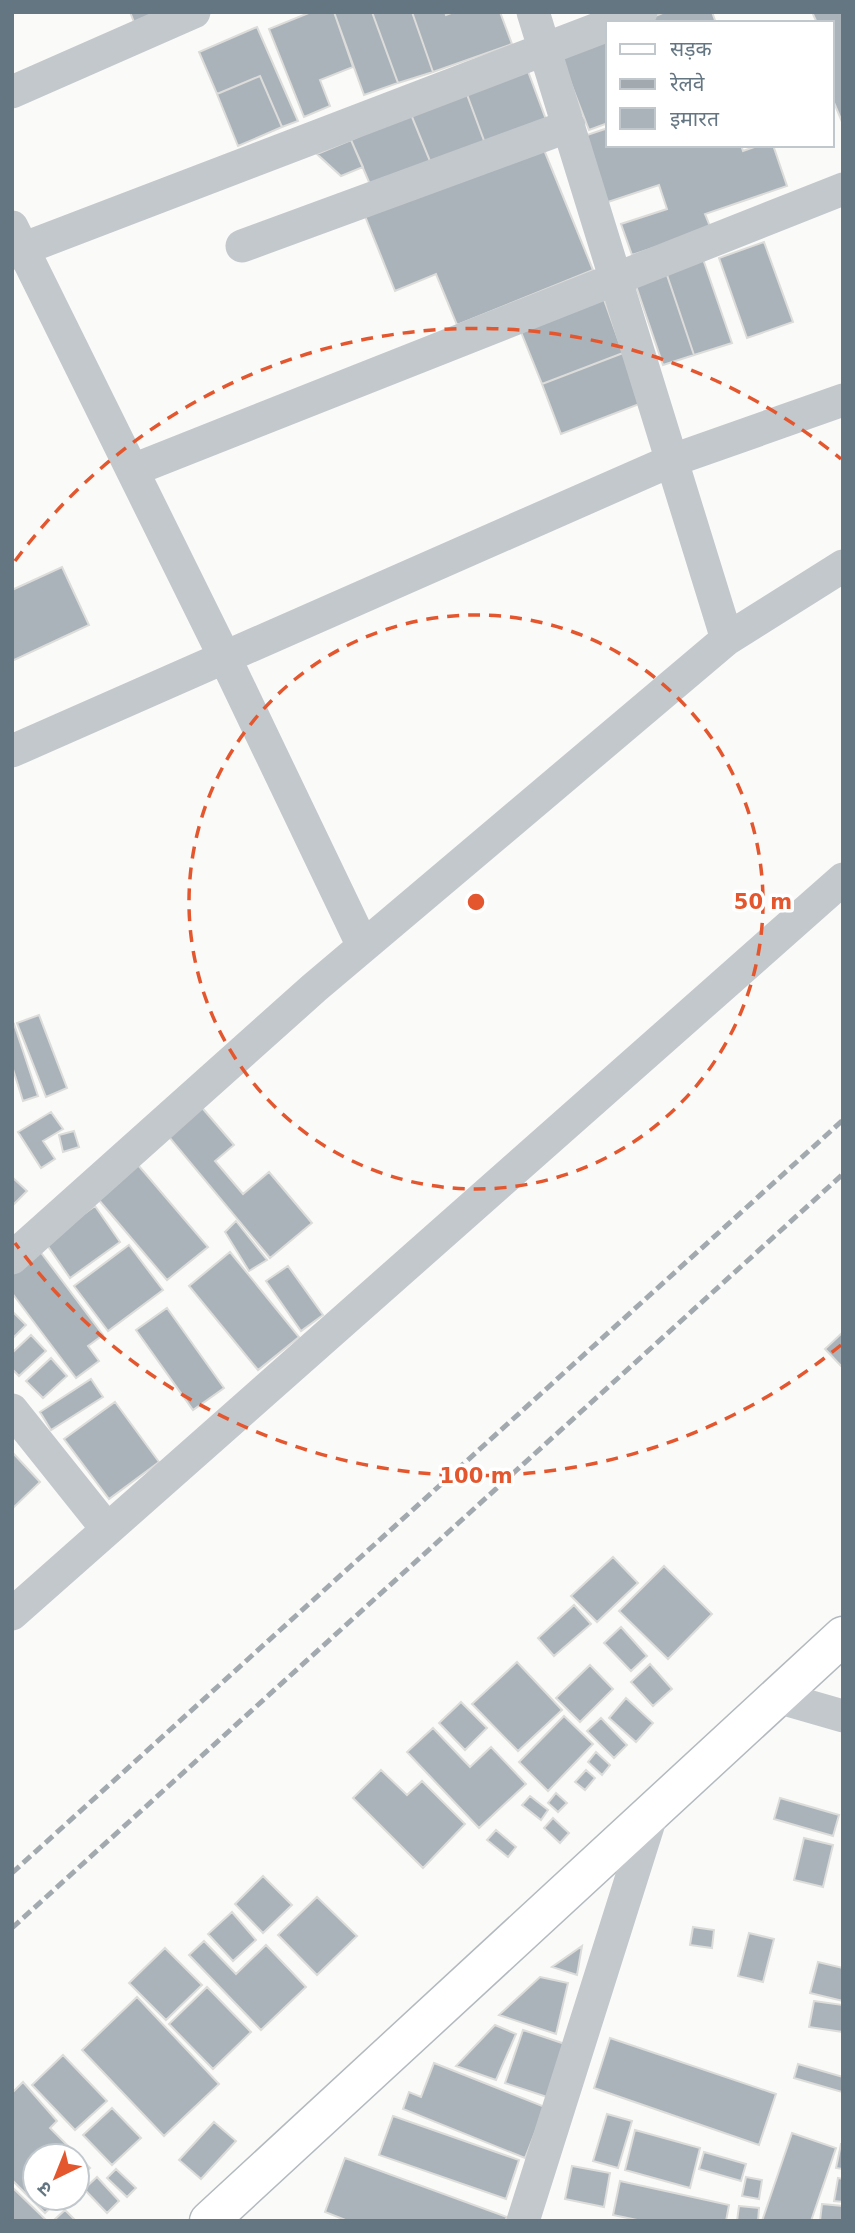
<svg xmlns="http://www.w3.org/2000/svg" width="855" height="2233" font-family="'DejaVu Sans','Noto Sans Devanagari',sans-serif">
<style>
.building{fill:#aab3b9;stroke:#dcdcda;stroke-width:2}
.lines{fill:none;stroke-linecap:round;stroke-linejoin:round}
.secondary-casing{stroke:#b3babf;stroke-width:41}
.street{stroke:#c3c8cc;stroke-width:33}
.secondary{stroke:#fff;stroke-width:38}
.rail{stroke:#a2aab0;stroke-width:5;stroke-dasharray:10 5;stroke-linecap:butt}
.ring{fill:none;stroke:#e4572e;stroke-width:3.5;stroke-dasharray:12 9}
.centre{fill:#e4572e;stroke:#fff;stroke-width:3.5}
.ring-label{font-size:21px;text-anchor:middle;font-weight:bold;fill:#e4572e;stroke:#fff;stroke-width:7;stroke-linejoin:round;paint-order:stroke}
</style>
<rect width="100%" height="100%" fill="#fafaf8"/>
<!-- building -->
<path class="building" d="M130 12H172L136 27Z
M311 12H334L353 67 320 80 330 106 304 117 269 29Z
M334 12H372L398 83 364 95Z
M372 12H412L433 72 398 83Z
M412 12H445L446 15 454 12H500L512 44 433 72Z
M665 12H712L716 23H638Z
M812 12H843V124L832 98V23H817Z
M257 27 298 121 282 127 260 76 217 94 199 52Z
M608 34V123L589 130 560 55Z
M526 66 548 125 486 146 465 89Z
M260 76 282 127 238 146 217 94Z
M465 89 486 146 432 166 410 112Z
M410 112 432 166 372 189 351 140Z
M608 128V145H741L743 151 760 145H773L787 186 705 214 711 229 632 255 621 224 667 209 659 185 605 203 581 137Z
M351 140 363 167 341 176 317 154Z
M540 140 593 270 457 325 436 274 395 291 363 211Z
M764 242 793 322 747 338 719 258Z
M703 259 732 343 694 355 666 272Z
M666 272 694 355 663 365 635 283Z
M602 294 623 353 542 384 519 327Z
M623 353 642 403 561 434 542 384Z
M62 567 89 625 12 661V590Z
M39 1015 67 1088 46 1097 17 1023Z
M14 1024 38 1096 23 1101 12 1066V1025Z
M198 1103 234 1145 215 1161 243 1194 269 1172 312 1223 270 1258 164 1131Z
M51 1112 63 1129 43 1141 55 1159 41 1168 18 1132Z
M74 1131 79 1147 63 1152 59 1135Z
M138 1165 208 1247 167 1280 98 1199Z
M12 1177 27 1191 12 1206Z
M95 1206 120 1242 70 1278 45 1242Z
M236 1221 267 1260 249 1271 225 1232Z
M129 1245 163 1290 108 1331 74 1286Z
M39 1250 103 1335 88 1346 99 1361 76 1378 12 1293V1269Z
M230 1252 299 1337 258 1370 189 1286Z
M288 1266 323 1315 301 1331 266 1281Z
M167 1308 224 1388 193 1410 136 1330Z
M12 1311 26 1325 12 1339Z
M843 1332V1368L825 1349Z
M31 1335 46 1351 19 1376 12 1369V1353Z
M51 1358 67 1376 43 1398 26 1381Z
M91 1379 103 1397 51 1430 40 1412Z
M115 1402 159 1462 109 1499 64 1439Z
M12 1452 40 1482 12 1509Z
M613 1557 638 1583 597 1622 571 1596Z
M664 1566 712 1614 668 1659 619 1611Z
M574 1605 591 1624 554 1656 538 1638Z
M621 1627 647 1656 631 1671 604 1643Z
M517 1662 562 1710 518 1751 472 1704Z
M650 1664 672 1689 653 1706 631 1682Z
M590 1665 613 1689 580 1722 556 1698Z
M626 1698 653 1723 636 1742 609 1718Z
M461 1702 487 1728 465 1750 439 1723Z
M564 1716 593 1744 548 1791 519 1762Z
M601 1718 627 1745 614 1758 587 1731Z
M433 1728 470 1767 491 1747 526 1784 479 1828 407 1752Z
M596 1752 610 1765 602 1775 588 1762Z
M381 1770 407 1795 422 1781 465 1824 423 1868 353 1798Z
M586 1770 595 1778 585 1790 575 1782Z
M556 1793 567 1803 558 1812 548 1803Z
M530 1796 548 1810 541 1820 522 1805Z
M780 1798 839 1815 833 1836 774 1819Z
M553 1818 569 1833 560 1843 544 1828Z
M496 1830 516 1847 508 1857 487 1840Z
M804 1838 833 1845 823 1887 794 1880Z
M263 1876 292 1905 263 1933 235 1904Z
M317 1897 357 1936 317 1975 278 1935Z
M232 1912 256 1940 233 1961 208 1934Z
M693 1927 714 1930 712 1948 690 1945Z
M749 1933 774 1939 763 1982 738 1976Z
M204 1941 236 1974 266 1945 306 1987 261 2030 189 1955Z
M582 1946 577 1975 552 1967Z
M165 1948 202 1985 166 2020 129 1983Z
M818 1962 843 1968V2001L810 1993Z
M540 1977 568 1983 556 2034 499 2015Z
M207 1987 251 2032 213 2069 169 2024Z
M137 1997 219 2084 164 2136 82 2050Z
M814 2001 843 2005V2032L809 2027Z
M495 2025 516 2034 496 2080 456 2066Z
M523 2030 565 2044 547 2097 505 2083Z
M610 2038 776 2094 759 2145 594 2088Z
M63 2055 107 2101 75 2130 32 2085Z
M434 2063 545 2107 525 2158 403 2109 409 2092 421 2097Z
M798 2064 843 2077 842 2092 794 2078Z
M23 2082 57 2121 50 2128 90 2168 77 2181V2156H35V2198H60L45 2213 12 2180V2093Z
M112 2108 141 2138 112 2165 83 2135Z
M607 2114 632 2121 618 2168 593 2161Z
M393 2116 519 2160 506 2199 379 2155Z
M214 2122 236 2141 201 2179 179 2160Z
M635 2130 700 2148 690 2188 625 2170Z
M792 2133 836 2148 811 2221H762Z
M841 2144H843V2169L836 2168Z
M704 2152 746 2164 741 2181 699 2169Z
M345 2158 507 2217 505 2221H348L325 2212Z
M572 2166 610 2173 604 2207 565 2199Z
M116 2169 136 2188 127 2197 107 2178Z
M97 2177 119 2201 107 2213 84 2189Z
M746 2177 762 2180 759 2199 742 2196Z
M838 2178 843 2179V2202L834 2201Z
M620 2181 729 2205 726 2221H642L613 2215Z
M12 2187 46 2220 12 2221Z
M822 2204 843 2206V2221H820Z
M739 2206 759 2208 758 2221H737Z
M65 2210 76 2221H53Z"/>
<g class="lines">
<defs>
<path id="secondary" d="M209 2221 843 1636"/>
</defs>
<!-- secondary casing -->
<use href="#secondary" class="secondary-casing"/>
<!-- street -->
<path class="street" d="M533 12 727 639
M614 23 641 12
M12 92 194 12
M12 227 225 658 363 946
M242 246 569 126
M12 253 608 25
M133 470 843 189
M12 751 673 460 843 400
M12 1258 314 988 727 639 843 566
M12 1410 107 1529
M12 1614 843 879
M777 1697 843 1716
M523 2221 653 1810"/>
<!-- secondary -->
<use href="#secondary" class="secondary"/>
<!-- rail -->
<path class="rail" d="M12 1873 843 1120
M12 1928 843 1174"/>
</g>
<!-- distance rings -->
<g class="ring">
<circle cx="476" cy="902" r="287"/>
<path d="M841 1345A574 574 0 0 1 15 1243M15 561A574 574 0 0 1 841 459"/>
</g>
<circle cx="476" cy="902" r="10" class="centre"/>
<g class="ring-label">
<text x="763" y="909">50 m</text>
<text x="476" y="1483">100 m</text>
</g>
<!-- border -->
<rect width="855" height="2233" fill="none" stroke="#657683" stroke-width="28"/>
<!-- legend -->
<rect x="606" y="21" width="228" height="126" fill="#ffffff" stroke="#c1c8cd" stroke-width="2"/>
<rect x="620" y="44" width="35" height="10" fill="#ffffff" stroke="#c1c8cd" stroke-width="2"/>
<text x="670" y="56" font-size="21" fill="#657683">सड़क</text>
<rect x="620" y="79" width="35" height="10" fill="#a2aab0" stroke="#c1c8cd" stroke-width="2"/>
<text x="670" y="91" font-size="21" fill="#657683">रेलवे</text>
<rect x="620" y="108" width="35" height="21" fill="#aab3b9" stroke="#c1c8cd" stroke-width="2"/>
<text x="670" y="126" font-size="21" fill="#657683">इमारत</text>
<!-- north arrow -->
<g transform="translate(56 2177) rotate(223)"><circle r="33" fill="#ffffff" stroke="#c1c8cd" stroke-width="2"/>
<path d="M0-5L12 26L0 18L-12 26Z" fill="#e4572e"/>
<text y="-10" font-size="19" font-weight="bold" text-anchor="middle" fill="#657683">उ</text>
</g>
</svg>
